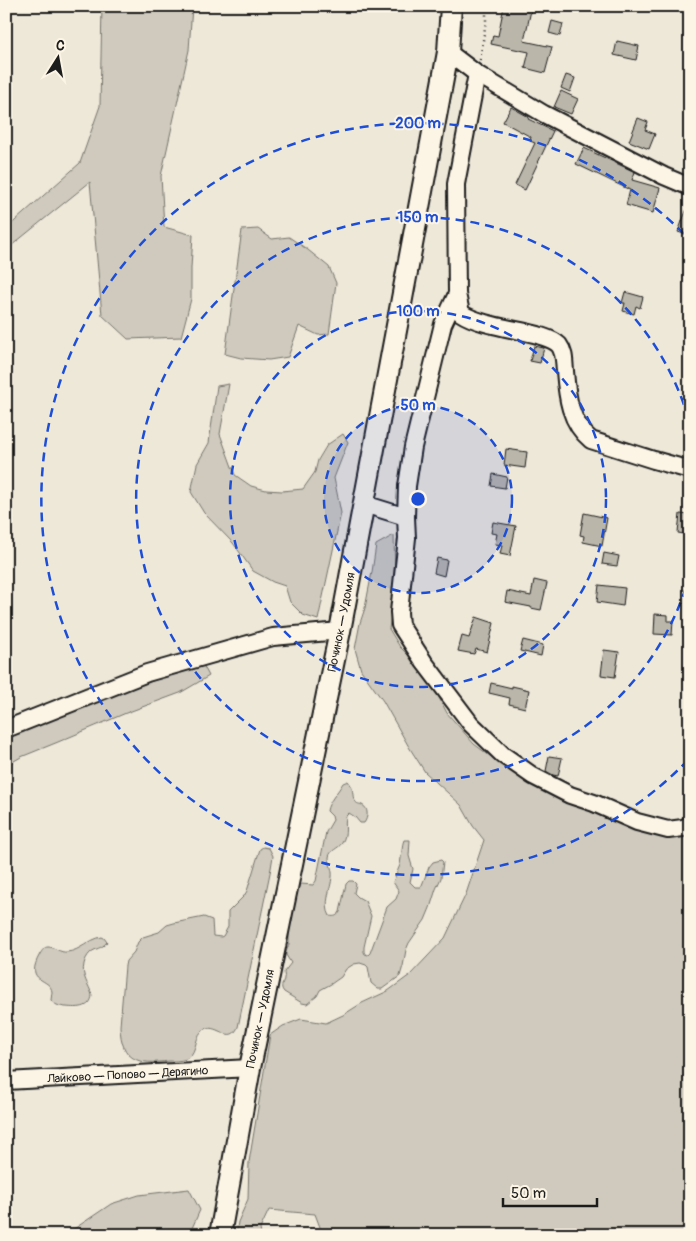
<svg xmlns="http://www.w3.org/2000/svg" width="696" height="1241" font-family="Pangolin,sans-serif">
<style>
.green{fill:#cfcabd;stroke:#76736c}
.building{fill:#bab6aa;stroke:#1c1c1c}
.lines{fill:none;stroke-linecap:round;stroke-linejoin:round}
.minor-casing{stroke:#1c1c1c;stroke-width:20}
.major-casing{stroke:#1c1c1c;stroke-width:24}
.path{stroke:#1c1c1c;stroke-width:2.5;stroke-dasharray:1 4;stroke-linecap:butt}
.minor{stroke:#fcf5e5;stroke-width:16}
.major{stroke:#fcf5e5;stroke-width:20}
.ring{fill:none;stroke:#1d4ed8;stroke-width:2.5;stroke-dasharray:9 6}
.labels{text-anchor:middle;stroke-width:4;stroke-linejoin:round;paint-order:stroke}
.street-label{font-size:12px;fill:#1c1c1c;stroke:#fcf5e5}
.centre{fill:#1d4ed8;stroke:#fcf5e5;stroke-width:2.5}
.ring-label{font-size:15px;text-anchor:middle;font-weight:bold;fill:#1d4ed8;stroke:#fcf5e5;stroke-width:4;stroke-linejoin:round;paint-order:stroke}
</style>
<rect width="100%" height="100%" fill="#eee8d9"/>
<filter id="ink" filterUnits="userSpaceOnUse"><feTurbulence type="fractalNoise" baseFrequency=".02" numOctaves="2"/><feDisplacementMap in="SourceGraphic" scale="10" xChannelSelector="R" yChannelSelector="G"/><feConvolveMatrix kernelMatrix="1 2 1 2 8 2 1 2 1" color-interpolation-filters="sRGB"/></filter>
<g filter="url(#ink)">
<!-- green -->
<path class="green" d="M102 6H192L189 50 161 176 164 227 193 235 191 268V299L181 337 128 339 102 315 90 182 6 250V229L80 163 100 106Z
M258 229 272 239 289 237 308 250 329 267 336 283 329 334 318 335 299 326 288 357 269 360 241 358 225 354 242 230Z
M229 384 220 434 235 475 251 486 266 490 282 491 303 489 315 472 318 460 327 445 343 434 348 442 334 478 341 513 318 620 303 615 290 602 285 586 273 582 253 571 233 543 204 513 191 492 197 464 209 443 217 386Z
M394 535 395 584 389 629 400 647 426 673 447 713 474 744 510 771 552 796 601 811 632 829 671 837 690 830V1235H323L315 1214 269 1210 260 1229 261 1235H236L238 1222 248 1199 249 1162 270 1035 283 1026 301 1019 326 1023 343 1015 362 1003 388 991 410 975 445 938 466 894 484 840 473 826 461 805 425 772 409 747 383 701 361 670 355 649 360 623 365 608 372 572 376 545Z
M202 663 209 676 180 693 126 713 58 742 21 757 7 765 6 767V734Z
M348 781C355 789 351 795 355 801 358 805 358 803 362 805 369 808 368 818 364 823H360L355 817 349 813 346 816C344 826 348 832 342 843 338 849 330 850 329 857 329 864 333 870 332 877 331 889 323 904 330 916 335 917 337 916 340 912L346 884 349 881H353L356 884 354 893 358 897 365 901 371 916 364 947V952L365 954 368 955 370 953 387 907 396 899 399 891 393 882 400 865 403 843 404 840H410L409 856 413 869 410 882 415 887H421L422 885 429 867 433 862 441 860 443 862 441 878 436 889 430 908 425 920 409 943 406 950 403 966 400 976 382 989H378L371 983 368 967 366 965 360 963 354 964 346 969 341 977 331 984 320 990 317 996 307 1004 302 1003 284 992C279 986 284 984 284 978 285 976 284 974 284 972L291 963 286 955V952L289 944V928L297 889 301 884 313 885 316 881 326 832 333 820 332 816 327 811C328 802 338 792 343 783Z
M263 847 269 848 273 856 271 868 238 1027C230 1045 218 1024 205 1029 194 1034 198 1051 188 1058 183 1061 175 1061 169 1061 138 1065 121 1061 120 1026L125 966 126 961 134 952 138 942 143 937 159 932 167 925 174 923 204 917 212 920 213 936 221 937 223 936 228 927V912L244 896 247 891 260 849Z
M102 937 104 938 107 942C102 949 95 948 90 953 87 956 85 960 84 964 81 977 89 984 92 995 91 1009 77 1008 66 1007 64 1007 59 1006 57 1005 55 1004 52 1002 51 1000 51 997 52 995 52 992 51 977 23 984 40 954 42 951 44 947 48 947 55 947 60 953 67 952 80 951 89 939 102 937Z
M189 1189 200 1210 189 1235H65L111 1204 139 1195Z"/>
<!-- building -->
<path class="building" d="M504 6H532L524 41 552 47 545 73 525 68 529 52 491 44 493 35 498 36Z
M552 21 563 24 560 36 549 33Z
M617 41 639 46 636 60 614 55Z
M566 75 575 78 570 92 561 88Z
M561 91 578 99 571 114 554 107Z
M511 107 529 117 528 119 553 131 525 190 515 185 535 143 530 141 531 137 503 122Z
M638 118 648 122 645 130 655 134 649 149 629 141Z
M584 148 635 172 632 180 660 188 653 213 626 205 630 190 576 164Z
M689 203 690 204V236L678 232Z
M625 292 643 297 640 308 636 306 634 314 623 311 625 303H622Z
M534 346 544 348 540 363 530 361Z
M506 449 527 452 525 468 504 465Z
M493 474 507 477 505 488 491 486Z
M584 513 607 518 602 546 583 542 584 536 580 535Z
M680 514 690 515V535L678 533Z
M493 522 516 526 510 556 500 554 502 545 495 544 497 534 491 533Z
M604 553 619 556 617 566 602 564Z
M437 558 447 560 444 576 434 573Z
M534 580 547 583 541 610 531 608V607L505 602 507 591 531 596Z
M599 585 625 588 623 606 597 602Z
M655 614 668 615V621H673L672 635 654 634Z
M476 617 494 623 487 652 476 649 474 654 458 651 462 636 469 638Z
M523 640 543 645 541 656 520 651Z
M604 650 619 652 615 677 601 675Z
M491 683 512 688V686L529 690 525 708 509 704 510 698 489 693Z
M549 756 562 758 558 776 553 775 546 771Z"/>
<g class="lines">
<defs>
<g id="minor">
<path d="M448 52 477 74"/>
<path d="M457 294 461 313C479 325 516 329 538 335 546 338 553 339 559 345 565 353 564 362 565 371 567 397 570 423 591 440L654 460 690 470"/>
<path d="M364 504 406 517 407 486 413 447 443 324 457 294 456 184 477 74 544 114 664 176 690 187"/>
<path d="M406 517 407 538 399 612 400 625 424 662 471 724 503 755 533 776 570 795 594 803 637 822 668 830 683 828 690 825"/>
<path d="M6 729 147 673 273 637 340 631"/>
<path id="s1" d="M6 1081 250 1068"/>
</g>
<g id="major">
<path id="s2" d="M220 1235 250 1068 340 631 448 52 451 6"/>
</g>
</defs>
<!-- minor casing -->
<use href="#minor" class="minor-casing"/>
<!-- major casing -->
<use href="#major" class="major-casing"/>
<!-- path -->
<path class="path" d="M480 60 486 21V6"/>
<!-- minor -->
<use href="#minor" class="minor"/>
<!-- major -->
<use href="#major" class="major"/>
</g>
</g>
<!-- distance rings -->
<circle cx="418" cy="499" r="94" fill="#1d4ed8" fill-opacity=".12"/>
<g class="ring">
<circle cx="418" cy="499" r="94"/>
<circle cx="418" cy="499" r="188"/>
<path d="M690 574A282 282 0 1 1 690 424"/>
<path d="M688 760A376 376 0 1 1 688 238"/>
</g>
<g class="labels">
<!-- street labels -->
<g class="street-label">
<text dy="4" stroke="none"><textPath href="#s2" startOffset="625">Починок — Удомля</textPath></text>
<text dy="4" stroke="none"><textPath href="#s2" startOffset="220">Починок — Удомля</textPath></text>
<text dy="4" stroke="none"><textPath href="#s1" startOffset="122">Лайково — Попово — Дерягино</textPath></text>
</g>
</g>
<circle cx="418" cy="499" r="8" class="centre"/>
<g class="ring-label">
<text x="418" y="128">200 m</text>
<text x="418" y="222">150 m</text>
<text x="418" y="316">100 m</text>
<text x="418" y="410">50 m</text>
</g>
<!-- margin -->
<rect width="696" height="1241" fill="none" stroke="#fcf5e5" stroke-width="25"/>
<rect x="12" y="12" width="671" height="1216" fill="none" stroke="#1c1c1c" stroke-width="2" filter="url(#ink)"/>
<!-- north arrow -->
<g transform="translate(58 58) rotate(11)" stroke="#fcf5e5" stroke-width="4" paint-order="stroke">
<path d="M0-4L9 19L0 12L-9 19Z" fill="#1c1c1c"/>
<text y="-8" font-size="14" font-weight="bold" text-anchor="middle" fill="#1c1c1c">С</text>
</g>
<!-- scale -->
<path d="M503 1198v8h94v-8" fill="none" stroke="#1c1c1c" stroke-width="2.5"/>
<text x="511" y="1198" font-size="15" fill="#1c1c1c" stroke="#fcf5e5" stroke-width="4" paint-order="stroke">50 m</text>
</svg>
